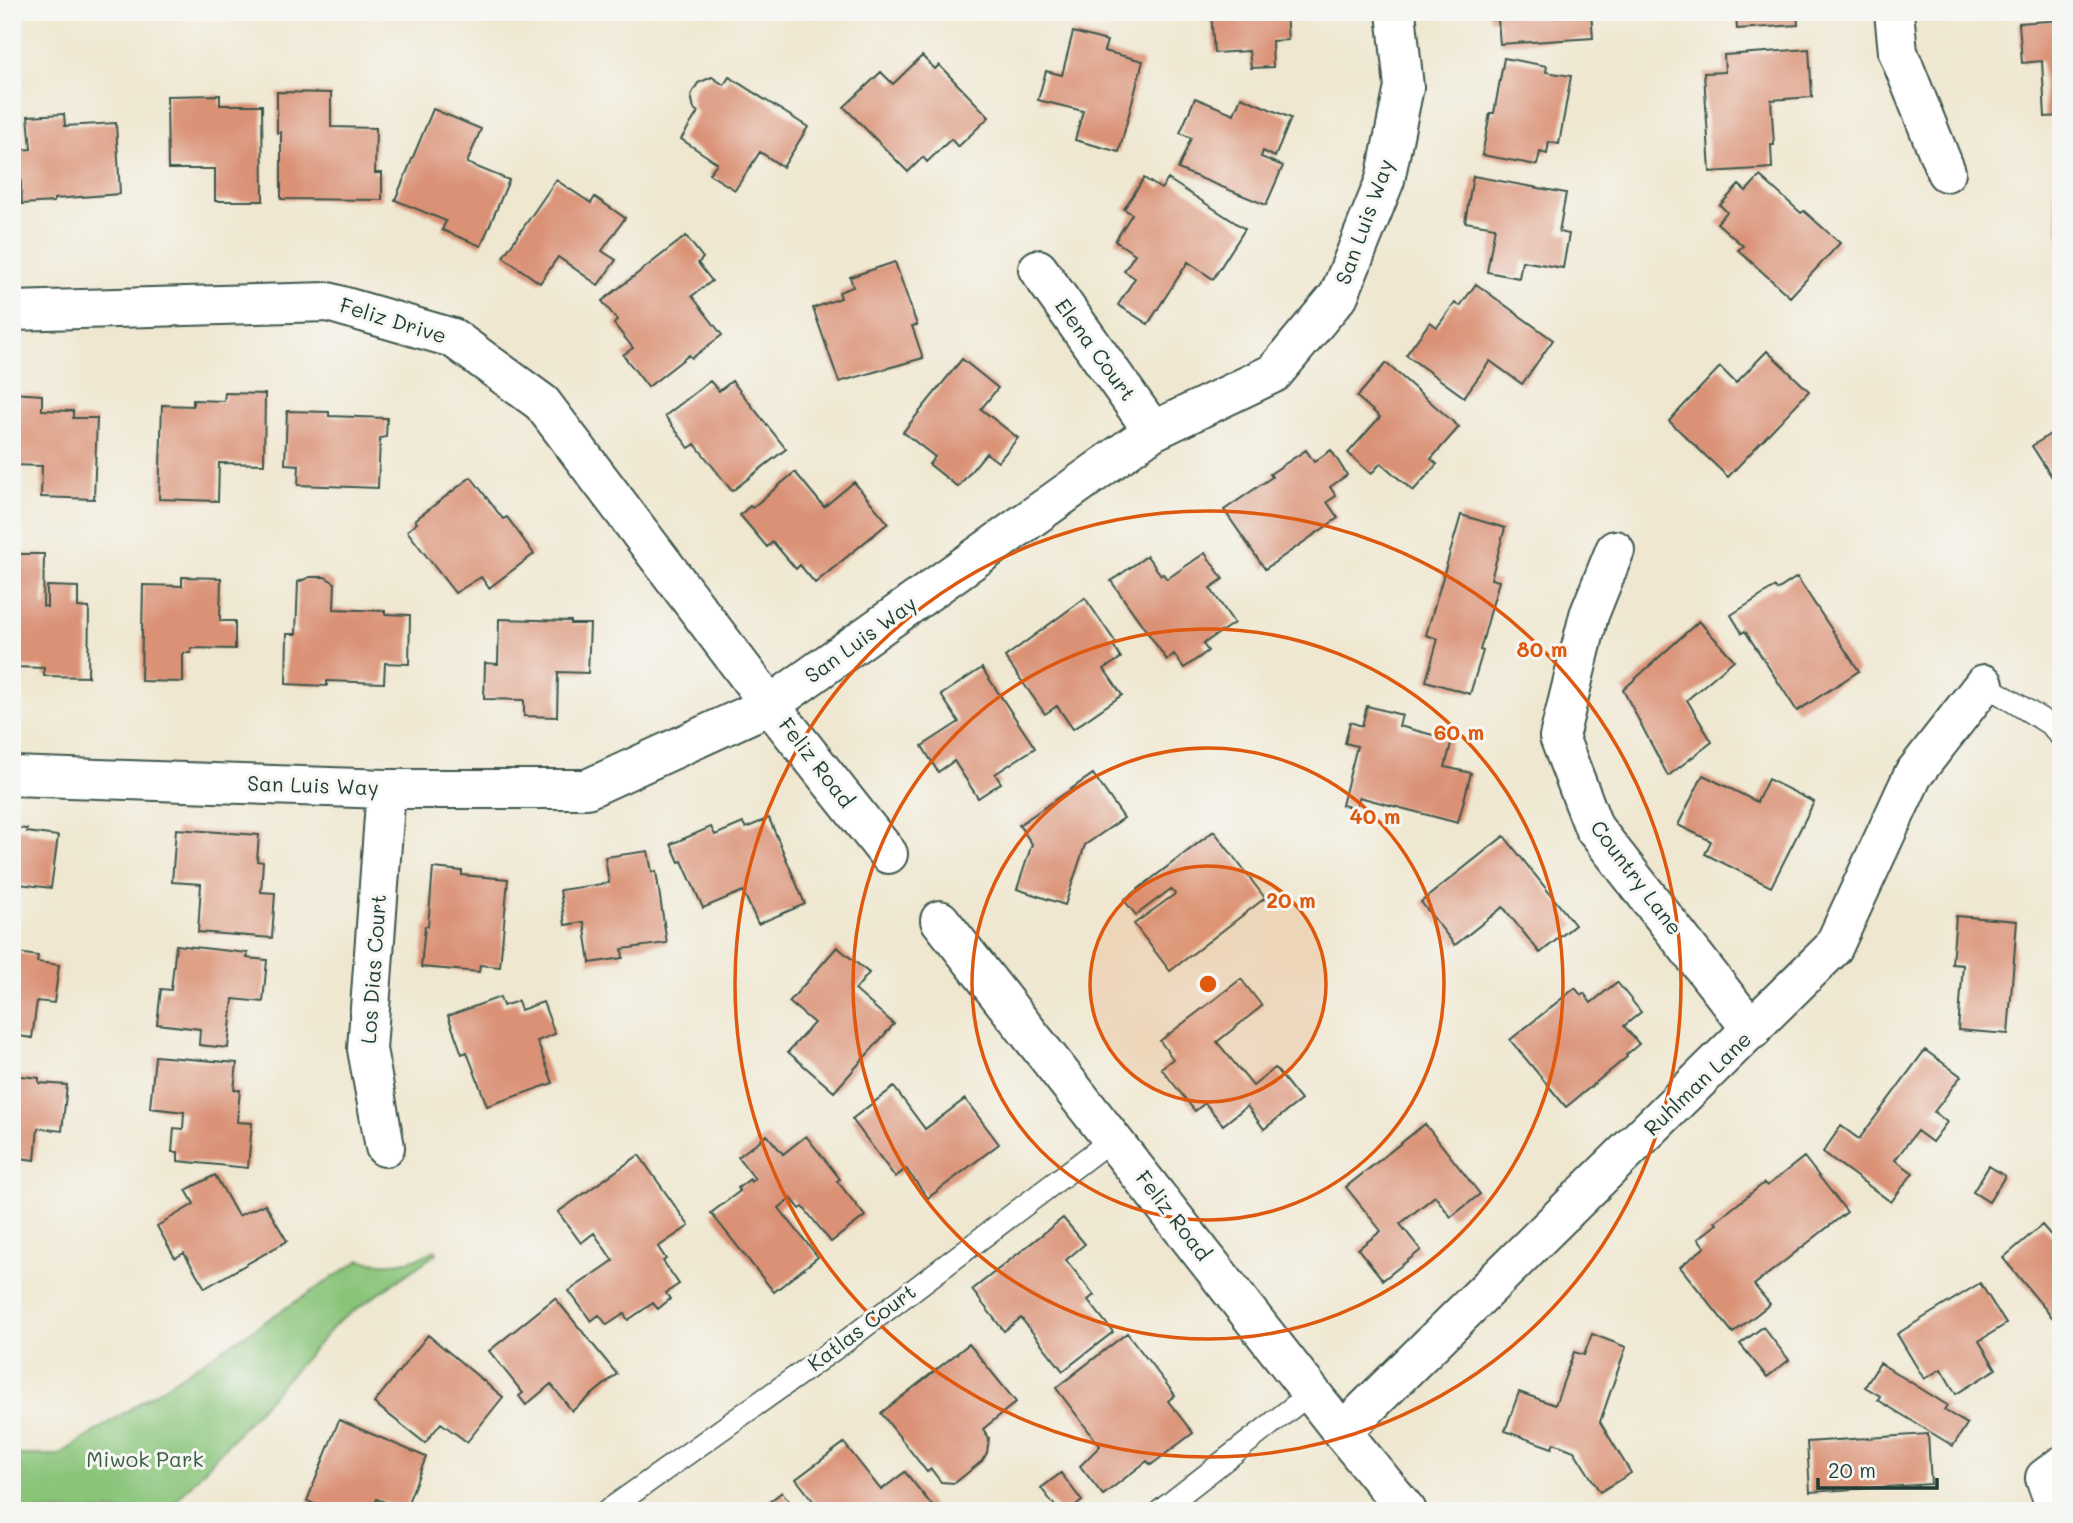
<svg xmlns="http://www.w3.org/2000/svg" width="2073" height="1523" font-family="Mali,sans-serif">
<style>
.green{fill:#89c479;stroke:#548056;stroke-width:2}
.building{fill:#da9174}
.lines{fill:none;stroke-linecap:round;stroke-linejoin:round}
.service-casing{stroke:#3e564b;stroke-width:24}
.minor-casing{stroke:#3e564b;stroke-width:42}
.service{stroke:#fff;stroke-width:21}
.minor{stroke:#fff;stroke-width:38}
.ring{fill:none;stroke:#de580e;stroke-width:3.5}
.labels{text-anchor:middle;stroke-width:6;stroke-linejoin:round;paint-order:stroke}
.street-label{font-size:21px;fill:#1f3d34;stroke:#f6f6f2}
.park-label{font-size:21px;fill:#3a5f45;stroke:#f6f6f2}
.centre{fill:#de580e;stroke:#f6f6f2;stroke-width:3.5}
.ring-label{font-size:21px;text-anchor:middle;font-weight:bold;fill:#de580e;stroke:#f6f6f2;stroke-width:6;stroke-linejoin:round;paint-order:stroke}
</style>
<rect width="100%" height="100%" fill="#f6f6f2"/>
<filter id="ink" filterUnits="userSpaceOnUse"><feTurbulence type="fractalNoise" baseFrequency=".0143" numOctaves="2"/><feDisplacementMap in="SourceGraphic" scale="14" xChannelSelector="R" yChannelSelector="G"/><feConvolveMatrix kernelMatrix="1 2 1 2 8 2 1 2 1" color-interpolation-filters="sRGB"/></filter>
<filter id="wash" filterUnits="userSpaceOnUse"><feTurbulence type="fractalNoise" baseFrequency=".00686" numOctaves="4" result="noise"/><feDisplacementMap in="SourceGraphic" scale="28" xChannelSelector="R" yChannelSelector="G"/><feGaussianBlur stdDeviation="1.57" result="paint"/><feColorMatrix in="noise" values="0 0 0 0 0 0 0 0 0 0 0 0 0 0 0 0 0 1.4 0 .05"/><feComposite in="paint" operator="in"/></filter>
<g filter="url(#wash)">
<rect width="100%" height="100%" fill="#efe7d0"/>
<!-- green -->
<path class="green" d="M435 1250 437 1253 338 1322 167 1511H12V1455H59L360 1260C388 1266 410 1264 435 1250Z"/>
<g id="blocks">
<!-- building -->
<path class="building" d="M1211 12H1286L1288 40 1272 41 1273 67 1251 68 1249 51 1214 53Z
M1489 12H1591L1593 38 1500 44 1498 20H1490Z
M1736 12H1797L1798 25 1737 29Z
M2061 20V116L2045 117 2042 61 2022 63 2019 23Z
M1073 32 1107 41 1104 51 1143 61 1119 152 1075 140 1083 111 1038 100 1046 71 1062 75Z
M1809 49 1812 97 1771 100 1774 145H1771L1772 168 1710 172 1704 73 1725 72 1724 55Z
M922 56 935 69 939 65 989 117 958 147 951 139 927 162 923 157 908 172 844 107 881 72 893 84Z
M1504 58 1547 66 1546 72 1571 76 1559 144 1549 142 1547 154 1540 152 1537 165 1482 155 1490 113H1494Z
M712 77 724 85 729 77 808 127 783 167 760 152 735 190 709 174 717 163 681 139 698 112 694 109 691 95 698 83Z
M277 92 331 93V127L376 128 375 173H382V200L281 199V132L277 133Z
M220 95V105H262L263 201H215V169H168L167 96Z
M1241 97 1291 118 1275 157 1263 151 1261 157 1283 166 1266 205 1178 169 1191 138 1180 133 1195 98 1234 114Z
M433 109 481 129 467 163 509 180 481 246 442 230 446 221 395 200Z
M64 114 65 126 116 123 120 194 54 199V202L22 204 19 150 31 149 28 116Z
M1473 176 1566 193 1559 232 1569 234 1563 268 1522 261 1519 278 1487 272 1495 227 1465 222Z
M1760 176 1801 213 1804 211 1840 243 1790 297 1738 250 1743 246 1717 223 1727 212 1720 205 1739 185 1746 191Z
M1144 178 1161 189 1168 179 1245 229 1213 279 1188 262 1148 324 1118 305 1135 278 1124 271 1135 254 1115 241 1132 214 1124 209Z
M556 180 591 203 595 197 625 218 602 251 616 260 598 285 558 257 540 283 503 257Z
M2054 193H2061V242H2059Z
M686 236 703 258 698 263 712 281 692 296 722 335 692 358 689 355 648 387 623 355 633 348 614 324 617 320 602 301Z
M895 262 917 325 912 326 923 358 839 382 813 308 841 298 839 292 853 287 850 277Z
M1476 284 1553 340 1522 384 1490 361 1464 397 1406 355 1430 322 1437 327 1455 303 1460 306Z
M1767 351 1809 391 1728 477 1669 421 1720 367 1736 383Z
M962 359 998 388 981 409 1018 438 998 462 986 453 958 487 929 464 935 457 903 432Z
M1386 363 1459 427 1431 459 1437 464 1413 491 1381 463 1371 474 1348 453 1380 417 1357 397Z
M710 381 719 391 732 381 786 449 732 491 695 444 689 448 665 416Z
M12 393 42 395V410L73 411V418H97L94 499 41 497 42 466 12 465Z
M225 393 265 394 264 464 219 463 218 501 159 499 162 405 193 406V400L224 401Z
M287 411 329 412V416L387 418 386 437 380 438 378 488 298 485 299 465 285 464Z
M2061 427V491L2032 446Z
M1306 450 1314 462 1331 450 1347 475 1330 487 1336 496 1327 502 1338 518 1265 569 1224 510 1272 477 1270 474Z
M795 472 824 507 854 482 888 523 815 583 800 565 796 569 773 542 767 547 740 515 750 506 752 508Z
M471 477 503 519 507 517 534 554 489 588 481 577 455 593 407 531 417 523 415 520Z
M1461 515 1505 528 1491 579 1499 581 1480 650 1483 651 1470 694 1426 681 1438 639 1426 635Z
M1205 553 1223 579 1210 588 1234 623 1203 644 1208 651 1184 668 1174 654 1167 660 1111 581 1147 556 1161 575 1163 574 1167 579Z
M12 554H44L43 606 47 607V586L78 587V607L89 608 88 677 44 676V668L13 667Z
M182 577 221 578 220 621H235V649L191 648V653H183V682L141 681 143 585 182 586Z
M310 577H325L335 583 334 609 385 611V614L410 615 409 664 385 663 384 683 327 681V686L286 684 287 634H296L298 582Z
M1797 577 1859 671 1797 711 1745 631 1742 633 1731 615 1775 587 1777 590Z
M1085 598 1116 643 1113 645 1121 658 1104 669 1122 695 1073 729 1057 706 1045 714 1005 657Z
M499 619 571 621V624H590L588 673 558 672 557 717 524 716V700L484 699 485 663 498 664Z
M1699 621 1734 660 1687 700 1712 742 1668 776 1623 690Z
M982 668 1035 748 995 774 1001 783 978 798 954 761 938 772 922 746 959 722 941 695Z
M1367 706 1402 715 1399 726 1452 740 1445 767 1471 773 1458 823 1359 797 1356 808 1342 805 1357 746 1345 743 1350 722 1362 726Z
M1093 774 1124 818 1085 845 1065 905 1017 889 1032 844 1019 825Z
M1703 775 1757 802 1768 779 1814 802 1771 887 1705 854 1711 841 1678 825Z
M769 818 805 904 758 924 743 891 703 908 682 861 679 862 671 844 711 827 715 835 743 823 746 828Z
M12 828 27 829V832L58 836 51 888 19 884 14 922Z
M176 829 259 835 257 861 263 862 261 892 275 893 272 938 198 932 201 884 172 882Z
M1214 831 1265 898 1170 971 1134 924 1175 894 1171 889 1136 915 1124 900Z
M1504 836 1575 925 1540 953 1503 907 1455 945 1421 902Z
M648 851 652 872 656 871 667 943 622 949 623 958 590 963 584 922 565 925 560 890 609 883 605 857Z
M433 868 462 871V875L508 879 500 967 480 965 479 972 421 967 425 926H428Z
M1956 916 2017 921 2008 1034 1958 1030 1963 965 1952 964Z
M176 945 248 953 247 958 267 960 263 1002 233 999 228 1048 199 1045 200 1029 157 1024 161 989 171 990Z
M837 947 869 973 855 990 894 1024 834 1092 788 1052 814 1023 789 1002Z
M12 952 38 956 37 962 59 965 54 1003 37 1001 32 1038 12 1035Z
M1241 979 1262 1006 1217 1042 1253 1086 1275 1068 1301 1100 1264 1129 1247 1106 1223 1125 1205 1103 1195 1111 1161 1068 1173 1059 1160 1041Z
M1617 982 1641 1012 1624 1026 1639 1044 1626 1055 1627 1057 1566 1107 1510 1040 1575 988 1581 995 1584 993 1591 1003Z
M500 997 503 1006 518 1001 521 1010 543 1002 555 1034 537 1041 553 1083 487 1106 467 1052 462 1054 448 1016Z
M1925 1050 1961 1076 1934 1112 1947 1122 1932 1142 1917 1131 1895 1160 1913 1173 1891 1202 1823 1152 1841 1126 1859 1139Z
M155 1056 237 1063 234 1090H240L237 1122 252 1123 248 1168 178 1161V1152H172L174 1128 183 1129 184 1112 150 1108Z
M12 1075 39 1078V1083L67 1085 62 1131 38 1128 35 1160 12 1157Z
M894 1087 925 1129 965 1099 999 1144 928 1198 906 1169 895 1177 852 1119Z
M1425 1124 1480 1194 1451 1217 1435 1196 1400 1224 1421 1250 1383 1280 1358 1249 1381 1231 1346 1187Z
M767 1135 783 1154 806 1136 840 1179 837 1181 865 1216 831 1242 803 1207 800 1209 791 1198 779 1208 818 1257 774 1292 711 1213 740 1191 738 1188 750 1179 751 1182 755 1179 738 1157Z
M639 1155 689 1226 658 1247 666 1259 663 1261 679 1284 666 1293 670 1299 658 1309 653 1303 628 1320 624 1314 607 1325 599 1315 591 1321 569 1291 613 1261 594 1233 581 1243 558 1212Z
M1804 1157 1847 1212 1754 1285 1770 1304 1733 1333 1680 1267 1705 1247 1698 1239 1717 1224 1715 1222 1764 1183 1767 1186Z
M1989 1166 2005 1176 1989 1202 1973 1192Z
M215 1175 238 1216 265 1204 287 1241 205 1288 184 1253 175 1258 157 1226 194 1204 186 1190Z
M1063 1218 1085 1244 1066 1260 1094 1295 1088 1300 1113 1332 1063 1371 1021 1318 1004 1331 972 1290Z
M2042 1225 2061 1247V1328L2003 1258Z
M1980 1283 2006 1324 1979 1341 1996 1369 1956 1394 1941 1369 1924 1379 1897 1334Z
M555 1298 617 1374 572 1411 551 1384 526 1405 519 1396 523 1393 489 1351Z
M1763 1327 1789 1360 1767 1377 1740 1344Z
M1127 1333 1175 1395 1168 1401 1193 1433 1151 1465 1147 1461 1103 1495 1080 1466 1100 1446 1056 1388Z
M1592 1334 1626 1347 1600 1422 1631 1473 1600 1492 1574 1451 1554 1443 1552 1448 1505 1431 1519 1392 1555 1405 1574 1352 1584 1355Z
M428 1335 503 1397 467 1442 441 1423 425 1443 374 1403Z
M969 1344 1016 1402 983 1429 989 1438 987 1453 982 1461 955 1483 941 1482 931 1469 927 1472 881 1413Z
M1880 1363 1947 1405 1944 1410 1967 1424 1953 1446 1878 1400 1880 1396 1865 1387Z
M339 1420 426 1457 405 1510 377 1499 372 1511H332L307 1501Z
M1928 1434 1931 1484 1810 1492 1807 1442Z
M844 1443 881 1490 905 1472 935 1509 932 1511H821L796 1479Z
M1061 1473 1082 1501 1069 1511H1059L1041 1488Z
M782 1492 797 1511H758Z"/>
</g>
</g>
<g filter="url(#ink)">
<use href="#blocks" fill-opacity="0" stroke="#3e564b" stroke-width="2"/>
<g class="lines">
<defs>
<path id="service" d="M1984 684 2051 725 2061 737
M607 1511 846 1341 1112 1139
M1160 1511 1312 1392"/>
<path id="minor" d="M1894 12 1898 52 1946 172
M1038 269 1153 431
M12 311 328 302 453 338 542 403 770 705 888 854
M1615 550 1589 615 1559 737 1594 828 1752 1030
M12 776 386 789H587L770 705 1153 431 1274 373 1339 295 1385 180 1404 87 1396 12
M940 920 1342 1432 1407 1511
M385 1147 367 1049 386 789
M1342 1432 1833 948 1913 775 1984 684
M2057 1511 2045 1478 2061 1466"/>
</defs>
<!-- service casing -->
<use href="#service" class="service-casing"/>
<!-- minor casing -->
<use href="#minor" class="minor-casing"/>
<!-- service -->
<use href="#service" class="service"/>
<!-- minor -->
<use href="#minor" class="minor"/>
</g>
</g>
<!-- distance rings -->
<circle cx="1208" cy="984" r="118" fill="#de580e" fill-opacity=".12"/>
<g class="ring">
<circle cx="1208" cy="984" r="118"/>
<circle cx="1208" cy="984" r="236"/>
<circle cx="1208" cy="984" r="355"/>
<circle cx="1208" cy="984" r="473"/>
</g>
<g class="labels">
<!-- street labels -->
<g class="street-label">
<text transform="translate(1365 222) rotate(-70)" y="7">San Luis Way</text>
<text transform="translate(393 321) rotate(17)" y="7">Feliz Drive</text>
<text transform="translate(1095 350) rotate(54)" y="7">Elena Court</text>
<text transform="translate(861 640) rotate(-36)" y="7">San Luis Way</text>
<text transform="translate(816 763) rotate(52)" y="7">Feliz Road</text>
<text transform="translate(313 786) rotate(2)" y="7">San Luis Way</text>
<text transform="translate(1636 878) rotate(53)" y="7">Country Lane</text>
<text transform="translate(374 969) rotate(-86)" y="7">Los Dias Court</text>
<text transform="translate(1698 1084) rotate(-44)" y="7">Ruhlman Lane</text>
<text transform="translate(1173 1216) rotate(52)" y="7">Feliz Road</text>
<text transform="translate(862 1328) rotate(-37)" y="7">Katlas Court</text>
</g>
<!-- park labels -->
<g class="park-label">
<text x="145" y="1467">Miwok Park</text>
</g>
</g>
<circle cx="1208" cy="984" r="10" class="centre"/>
<g class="ring-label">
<text x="1542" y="657">80 m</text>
<text x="1459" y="740">60 m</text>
<text x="1375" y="824">40 m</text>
<text x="1291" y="908">20 m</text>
</g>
<!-- margin -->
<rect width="2073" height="1523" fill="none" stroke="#f6f6f2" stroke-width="42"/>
<!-- scale -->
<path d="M1818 1478v10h119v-10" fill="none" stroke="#1f3d34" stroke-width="3.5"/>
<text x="1828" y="1478" font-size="21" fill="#1f3d34" stroke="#f6f6f2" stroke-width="5" paint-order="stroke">20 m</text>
</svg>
